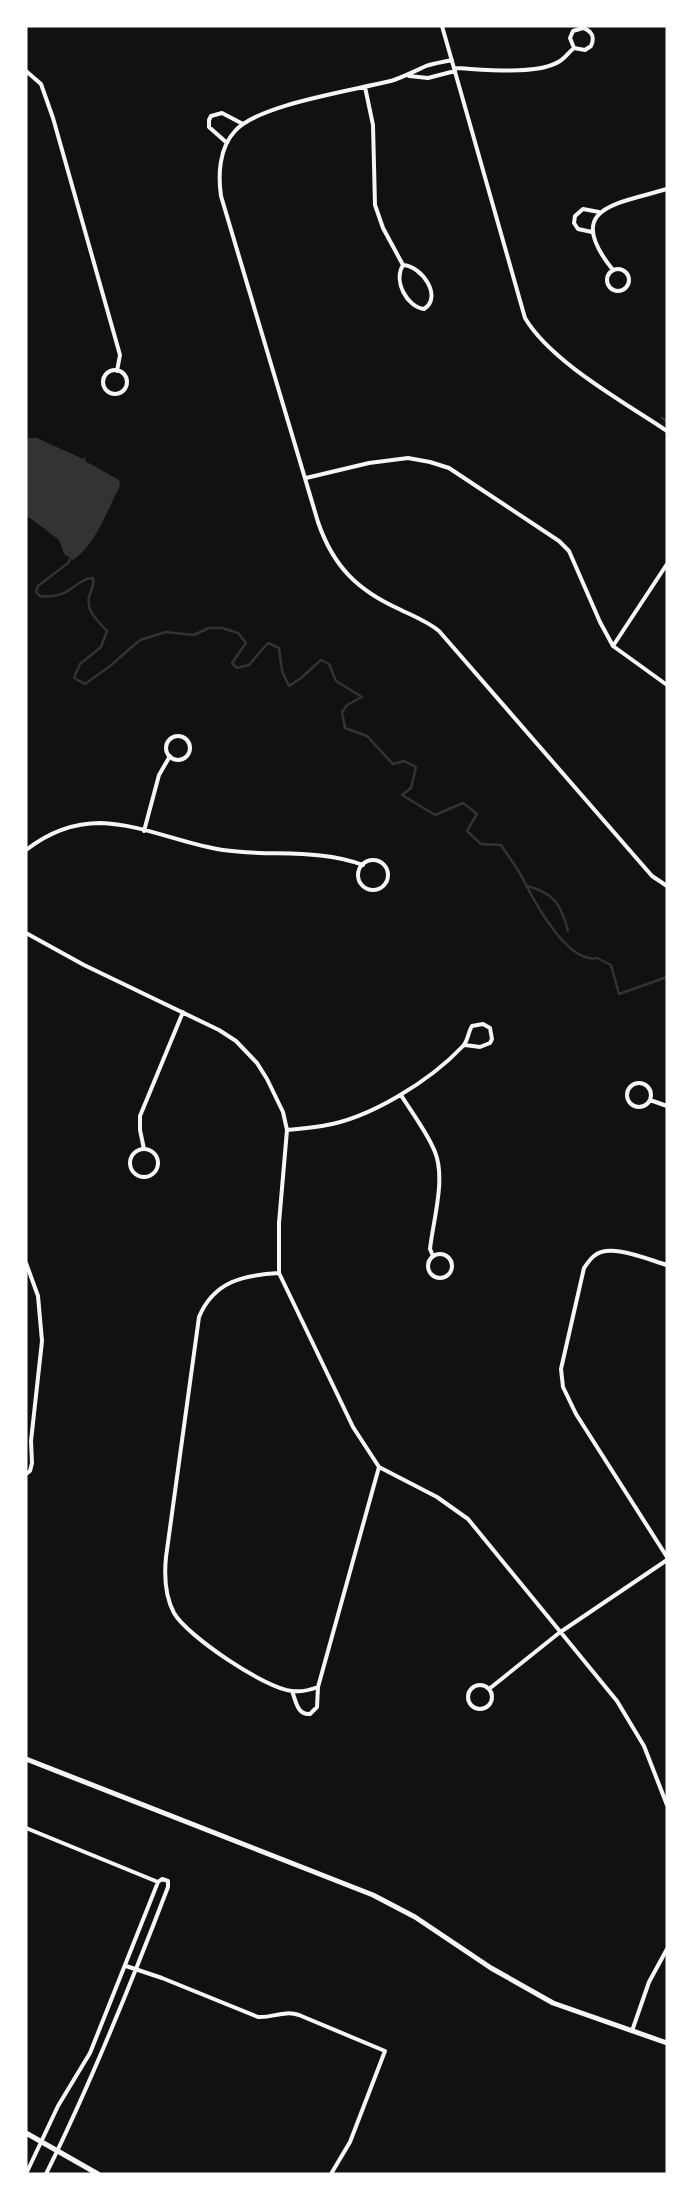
<svg xmlns="http://www.w3.org/2000/svg" width="693" height="2200" font-family="'Work Sans',sans-serif">
<style>
.water{fill:#333}
.lines{fill:none;stroke-linecap:round;stroke-linejoin:round}
.stream{stroke:#333;stroke-width:2.5}
.minor{stroke:#f5f5f5;stroke-width:4}
.tertiary{stroke:#f5f5f5;stroke-width:5}
</style>
<rect width="100%" height="100%" fill="#111"/>
<!-- water -->
<path class="water" d="M26 438H37L83 459 86 456 85 461 119 480 120 486C107 510 96 545 73 560L64 554 59 540 26 515Z"/>
<g class="lines">
<!-- stream -->
<path class="stream" d="M662 418 667 421
M70 559 68 563 38 586 36 592 40 596C71 600 74 579 93 578 95 586 91 589 89 597 86 612 98 621 107 631L101 647 80 664 74 678 85 684 110 666 140 640 166 632 194 635 209 628H222L238 633 246 643 232 663 237 668 249 665 268 643 279 648 282 671 289 686 301 678 321 660 329 664 336 681 362 697 347 705 342 712 345 728 367 736 393 764 404 761 416 767 411 788 402 795 435 815 463 803 477 814 467 831 481 844 501 845C508 856 518 868 524 881 535 903 568 964 597 958L611 965 619 994 667 977
M527 886C554 893 561 904 568 931"/>
<!-- minor -->
<path class="minor" d="M442 26 525 318C551 362 624 402 667 431
M452 60C443 62 434 63 426 66 415 71 405 76 394 80 357 90 258 104 235 131 219 148 218 175 221 196L318 522C333 566 357 590 399 609 413 616 427 621 439 631L652 876 667 886
M454 68C481 69 537 76 560 61 565 58 569 52 574 48L570 38 573 31 583 28C592 31 595 37 591 46L585 50 574 48
M26 71 41 84 53 118 120 355 117 371
M409 76 428 78 455 71
M365 87 373 125 375 205 383 228 403 265
M227 143 209 127V120L211 116 222 113 243 124
M592 232 578 229 574 223 575 216 583 209 599 212
M403 265C422 266 443 297 424 309 407 307 393 281 403 265Z
M607 280a11 11 0 1 1 22 0a11 11 0 1 1-22 0Z
M613 270C562 207 617 204 667 189
M103 382a12 12 0 1 1 24 0a12 12 0 1 1-24 0Z
M306 478 369 463 408 458 430 462 449 468 559 541 569 551 600 622 613 646 667 685
M613 646 667 564
M166 748a12 12 0 1 1 24 0a12 12 0 1 1-24 0Z
M144 831 159 775 170 756
M26 850C48 833 72 823 100 823 142 824 182 844 223 850 269 857 318 848 363 865
M358 875a15 15 0 1 1 30 0a15 15 0 1 1-30 0Z
M26 933 84 965 219 1030 236 1041 257 1063 267 1079 283 1112 287 1130 279 1223V1273L353 1427 379 1467 437 1497 468 1519 617 1701 644 1746 667 1805
M627 1095a12 12 0 1 1 24 0a12 12 0 1 1-24 0Z
M401 1095C412 1113 427 1132 435 1152 446 1179 433 1221 430 1249L433 1256
M650 1100 667 1106
M287 1130C299 1129 310 1128 322 1126 369 1119 430 1081 463 1046 468 1041 468 1032 472 1026L483 1024 490 1028 492 1039 490 1043 480 1047 465 1045
M144 1149 140 1130V1116L183 1012
M130 1163a14 14 0 1 1 28 0a14 14 0 1 1-28 0Z
M428 1266a12 12 0 1 1 24 0a12 12 0 1 1-24 0Z
M26 1263 38 1296 42 1341 31 1441 32 1463 30 1471 26 1474
M667 1265C649 1260 609 1242 594 1256 590 1259 587 1264 584 1268L561 1369 563 1387 576 1414 667 1557
M279 1273C244 1275 214 1281 199 1317L166 1557C164 1577 165 1596 174 1613 187 1636 266 1689 292 1691 300 1692 310 1690 318 1687L379 1467
M468 1697a12 12 0 1 1 24 0a12 12 0 1 1-24 0Z
M489 1689 559 1633 667 1560
M292 1691C296 1701 297 1715 310 1714L317 1707 318 1687
M26 1828 158 1882
M126 1966 162 1978 258 2017C273 2018 284 2010 299 2015L385 2051 350 2142 331 2174
M632 2031 649 1982 667 1949
M26 2174 58 2106 90 2053 158 1882 162 1879 168 1881V1887C131 1984 92 2081 46 2174"/>
<!-- tertiary -->
<path class="tertiary" d="M26 1759 373 1895 415 1917 491 1968 553 2003 667 2043
M26 2133 98 2174"/>
</g>
<!-- border -->
<rect width="693" height="2200" fill="none" stroke="#ffffff" stroke-width="55"/>
</svg>
